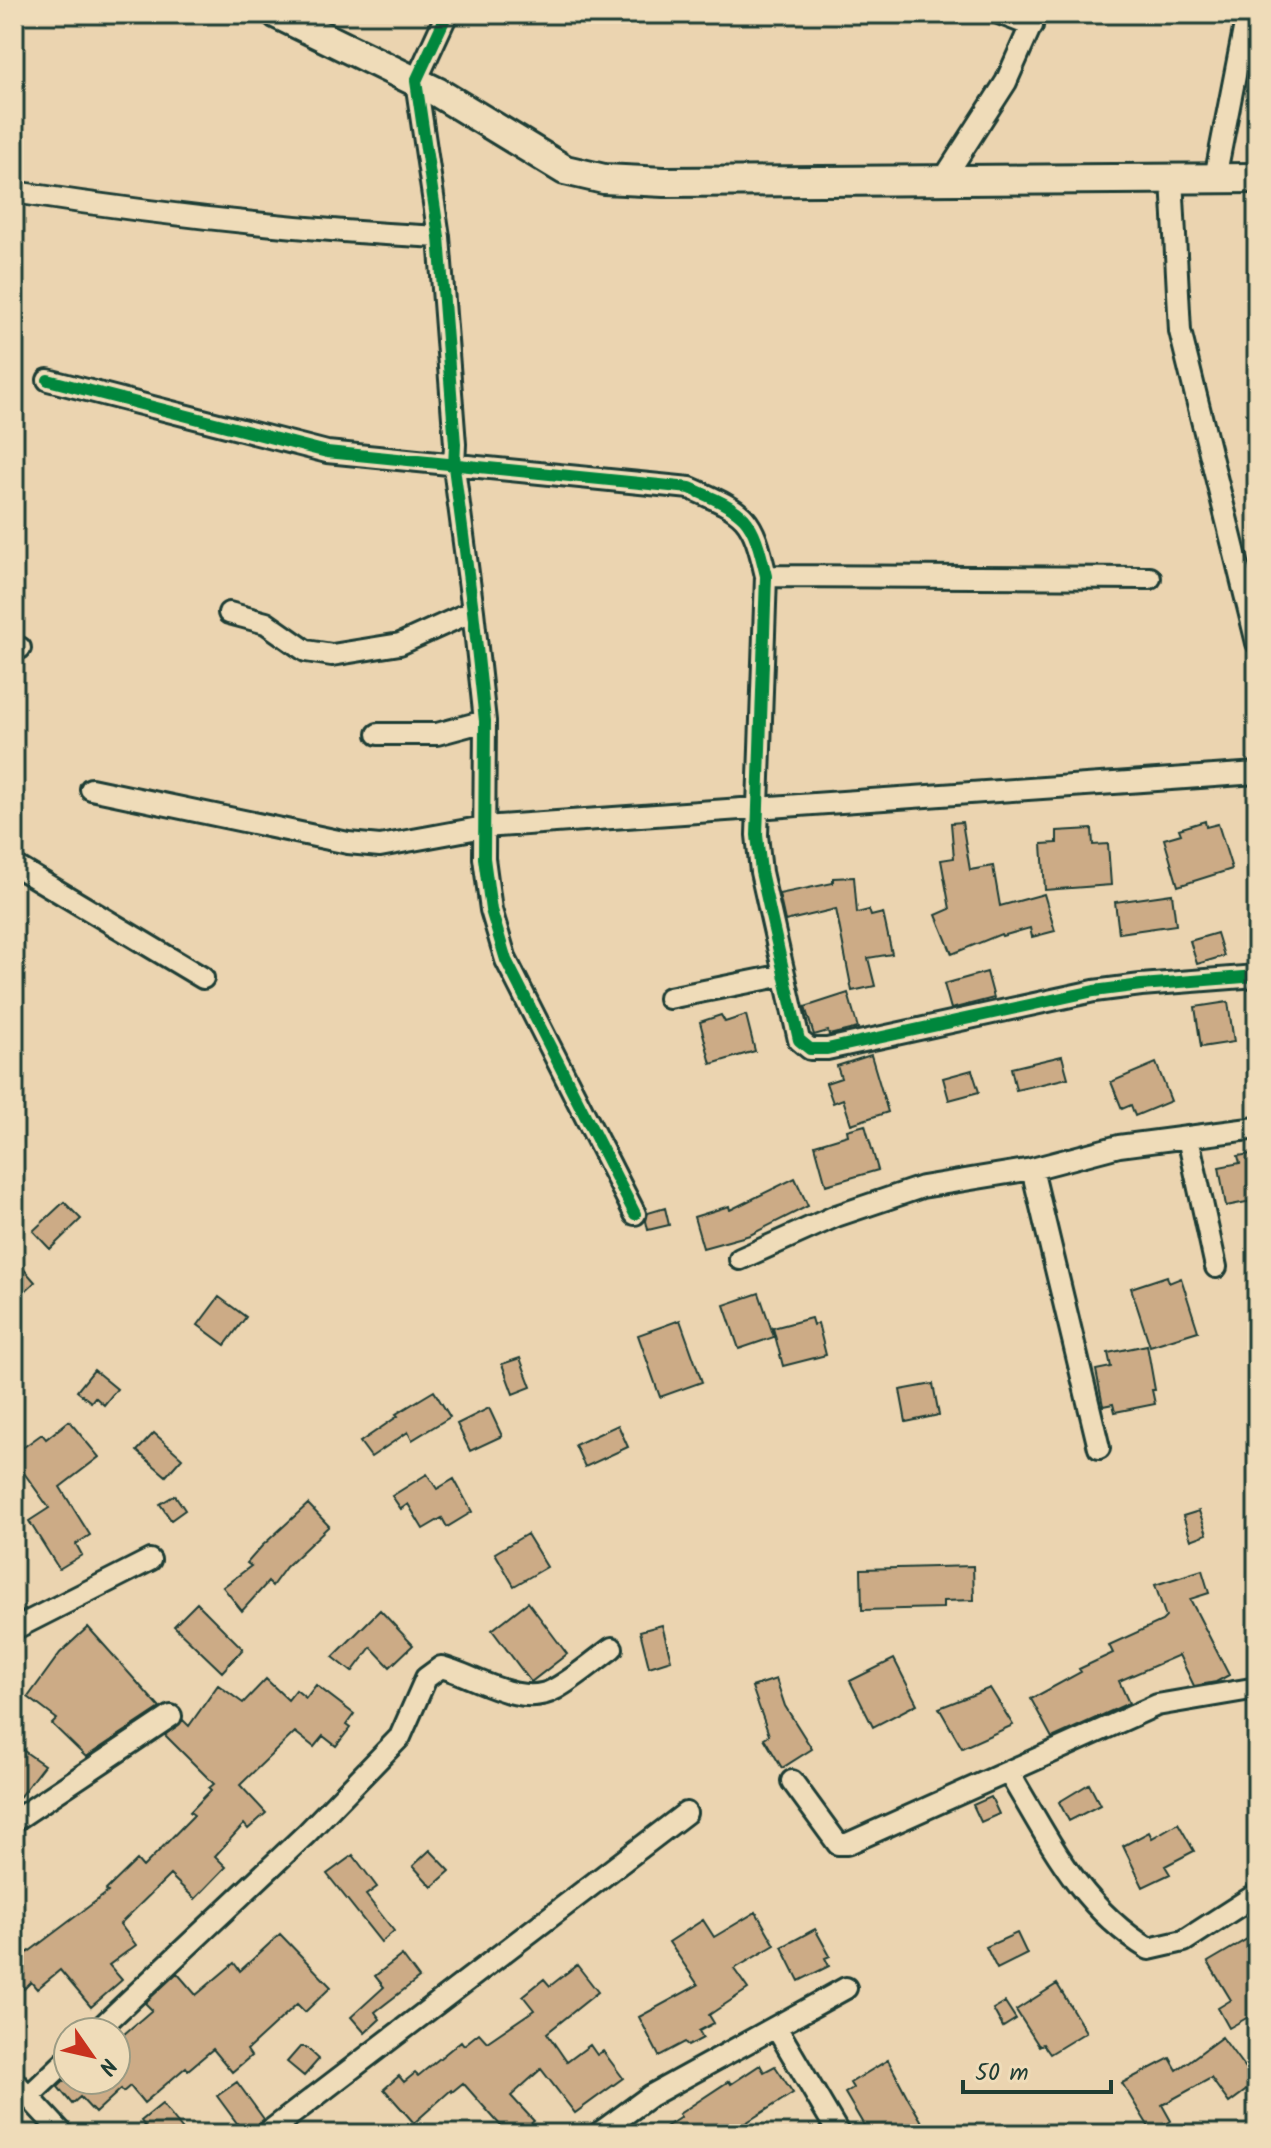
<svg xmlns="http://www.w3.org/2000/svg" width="1271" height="2148" font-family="Kalam,sans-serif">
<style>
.building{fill:#ccab86;stroke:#1f3d34;stroke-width:2}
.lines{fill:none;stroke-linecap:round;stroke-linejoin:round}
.lane-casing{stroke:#1f3d34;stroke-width:16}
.street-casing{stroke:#1f3d34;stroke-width:26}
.secondary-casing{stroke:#1f3d34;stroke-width:34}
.lane{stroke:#efdcb9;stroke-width:10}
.street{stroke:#efdcb9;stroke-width:20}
.secondary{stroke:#efdcb9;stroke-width:28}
.cycleway-casing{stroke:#efdcb9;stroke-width:17}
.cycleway{stroke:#00873e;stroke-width:12}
</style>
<rect width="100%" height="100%" fill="#ebd4b0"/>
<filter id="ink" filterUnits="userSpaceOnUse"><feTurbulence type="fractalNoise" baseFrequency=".0125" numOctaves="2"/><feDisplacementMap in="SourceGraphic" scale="16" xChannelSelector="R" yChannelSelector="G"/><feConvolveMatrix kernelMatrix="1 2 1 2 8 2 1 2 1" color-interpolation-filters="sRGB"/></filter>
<g filter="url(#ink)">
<!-- building -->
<path class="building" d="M1205 821 1206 827 1218 824 1232 869 1178 886 1164 839 1181 834 1179 829Z
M962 822 970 870 993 866 1000 906 1044 894 1055 931 1032 937 1030 928 1002 936 1001 934 952 954 936 915 950 909 941 860 954 858 951 823Z
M1092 829 1093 845 1108 844 1111 885 1045 890 1042 844 1057 843V831Z
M854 877 857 913 869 910 871 916 883 913 892 954 868 958 875 986 852 991 836 909 785 921 779 894 833 883V878Z
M1172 894 1176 925 1119 933 1115 902Z
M1217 933 1224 956 1197 964 1190 941Z
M987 972 994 998 951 1009 944 984Z
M848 993 858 1028 829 1035 828 1031 814 1035 805 1007Z
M1228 1002 1234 1042 1201 1047 1195 1007Z
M721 1015 725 1022 746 1015 755 1051 711 1064 700 1022Z
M871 1055 888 1112 851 1124 843 1099 833 1103 826 1083 841 1078 837 1066Z
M1062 1056 1068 1078 1016 1090 1011 1068Z
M1156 1063 1171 1101 1135 1116 1131 1105 1122 1109 1111 1082Z
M972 1070 979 1092 949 1100 943 1078Z
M865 1125 878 1170 826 1185 815 1145 848 1135 847 1130Z
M1257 1153V1200L1226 1206 1219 1167 1240 1163 1238 1156Z
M795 1178 808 1206 750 1235 703 1248 694 1217 729 1206 730 1210Z
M64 1202 81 1219 50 1249 33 1231Z
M665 1208 669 1225 648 1230 646 1221 648 1213Z
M14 1258 35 1282 21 1295 14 1287Z
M1167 1276 1169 1283 1181 1278 1198 1331 1150 1346 1131 1288Z
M759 1293 774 1337 739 1349 724 1305Z
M219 1297 246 1317 225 1345 198 1325Z
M811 1318 813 1325 818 1323 826 1355 783 1366 773 1328Z
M680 1320 702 1382 660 1397 638 1335Z
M1147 1345 1155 1390H1152L1155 1404 1115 1412 1113 1404 1103 1406 1096 1370 1111 1367 1108 1353Z
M520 1358 531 1387 513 1394 502 1364Z
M94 1370 117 1389 104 1405 95 1397 91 1402 77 1391Z
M933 1384 939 1415 906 1422 900 1390Z
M434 1391 450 1417 412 1440 408 1432 371 1457 360 1442 398 1416 396 1414Z
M489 1408 502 1436 470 1451 457 1424Z
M69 1421 99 1457 60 1487 90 1535 76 1544 82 1555 59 1569 29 1521 49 1508 14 1459V1454L42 1434 46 1439Z
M618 1425 628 1447 585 1467 575 1445Z
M154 1433 182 1458 166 1476 137 1451Z
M427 1474 437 1489 454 1479 472 1512 447 1527 442 1518 423 1529 408 1504 401 1509 392 1496Z
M175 1495 185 1510 171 1520 160 1504Z
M308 1504 329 1526 286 1567 272 1586 268 1582 242 1611 223 1587 251 1566 247 1563 262 1546Z
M1199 1511 1207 1534 1191 1540 1183 1516Z
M527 1534 547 1567 514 1586 495 1553Z
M973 1566 974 1600 943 1601V1608L862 1610 861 1569Z
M1202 1570 1209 1593 1190 1599 1229 1675 1216 1682 1194 1686 1179 1655 1119 1681 1129 1703 1052 1738 1031 1699 1081 1672 1079 1669 1113 1653 1109 1645 1162 1621 1166 1617 1155 1585Z
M528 1602 567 1654 531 1682 492 1630Z
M197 1603 243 1649 222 1672 174 1626Z
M380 1610 413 1645 390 1667 371 1647 352 1672 333 1657Z
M662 1625 671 1660 649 1667 640 1631Z
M88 1627 160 1708 86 1757 52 1724 57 1719 28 1697 60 1653Z
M894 1659 917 1704 873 1727 850 1681Z
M266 1679 288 1700 296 1690 306 1698 316 1685 354 1714 346 1725 350 1728 336 1746 323 1736 314 1747 295 1732 240 1785 266 1813 248 1829 244 1824 215 1856 226 1867 195 1899 170 1875 120 1924 136 1945 109 1965 122 1980 91 2007 60 1970 37 1989 31 1982 24 1989 14 1978V1963L108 1892 106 1890 137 1860 143 1867 194 1815 190 1812 211 1790 209 1788 214 1784 165 1735 183 1720 189 1726 218 1685 243 1703Z
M776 1679 785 1706 812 1749 782 1768 764 1738 769 1735 752 1687Z
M990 1688 1013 1725 962 1748 939 1708Z
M14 1744 44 1765 14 1804Z
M1089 1784 1100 1805 1069 1821 1059 1802Z
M991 1797 999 1814 981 1822 973 1805Z
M1178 1823 1194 1851 1165 1866 1170 1874 1143 1887 1123 1846 1149 1832 1152 1838Z
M430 1850 450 1871 432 1887 413 1866Z
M353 1855 377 1887 366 1895 394 1931 381 1942 327 1874Z
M756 1912 775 1945 734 1969 748 1989 709 2015 714 2023 699 2031 703 2038 688 2046 685 2042 659 2056 639 2017 698 1985 669 1942 703 1920 714 1937Z
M815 1929 830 1956 825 1958 829 1966 799 1981 782 1947Z
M1017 1933 1027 1954 997 1969 986 1947Z
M280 1934 331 1987 305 2012 297 2004 247 2050 251 2056 232 2072 213 2049 188 2070 186 2067 144 2103 130 2086 123 2092 121 2089 95 2113 80 2097 72 2104 58 2087 65 2080H116V2041L152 2010 145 2003 177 1973 196 1995 234 1963 240 1971Z
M1249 1938 1257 1953V2012L1229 2028 1218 2008 1231 2000 1208 1962Z
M402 1955 419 1978 375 2012 380 2019 365 2033 351 2017 384 1987 375 1976Z
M577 1965 598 1992 547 2033 567 2062 590 2045 597 2055 603 2051 623 2078 575 2113 541 2069 511 2096 534 2121 519 2134H508L463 2083 452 2092 451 2090 414 2123 384 2089 399 2076 404 2082 415 2073 418 2076 461 2041 464 2045 479 2033 487 2042 534 2010 523 1996 544 1979 550 1986Z
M1057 1984 1086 2032 1050 2054 1043 2044 1039 2046 1016 2010Z
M1005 2002 1016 2019 1003 2027 993 2009Z
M1222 2037 1256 2083 1229 2103 1211 2078 1162 2105 1171 2121 1152 2132 1122 2083 1170 2058 1177 2070Z
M300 2047H306L319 2059 304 2076 287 2062Z
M888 2060 909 2100 929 2134H869L845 2093 853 2088 850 2083Z
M760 2065 764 2072 775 2066 793 2093 728 2134H655L681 2117 679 2114 729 2081 731 2084Z
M237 2082 264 2119 254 2128 253 2134H245L217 2096Z
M162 2104 186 2134H151L141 2121Z"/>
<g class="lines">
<defs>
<path id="lane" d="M14 2112 29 2096"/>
<path id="street" d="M447 14 416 81 439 237 455 444 454 467 473 611 485 721 484 858 491 910 506 960 635 1214
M1001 14 1032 26
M1172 178 1180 331 1257 643
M1215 178 1247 14
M943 180 1006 82 1036 14
M14 192C155 214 297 230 439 237
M48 380 327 452 690 488C747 513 752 515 766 576L757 835 761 872 799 1040 810 1049H827L1094 991 1141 985 1257 976
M766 576 1150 578
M229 613 266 623 306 651 332 655 400 644 473 611
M14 648H20
M378 734H437L485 721
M91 789 348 843 380 846 484 827 1257 773
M14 865 203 978
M669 998 784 975
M1188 1138 1216 1267
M1032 1169 1099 1448
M740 1259 836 1216 922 1187 1032 1169 1119 1146 1257 1128
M14 1629 150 1560
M1009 1773C1049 1840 1080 1907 1149 1949L1184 1941 1257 1894
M792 1781 838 1844H847L1157 1705 1257 1688
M14 1821 171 1716
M776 2027 839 2134
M96 2032 306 1834 400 1737 426 1678 441 1667C474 1675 521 1709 555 1689 575 1678 593 1662 612 1648
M14 2081 63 2134
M29 2096 68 2059
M266 2134 686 1813
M598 2134 650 2096 846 1988"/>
<path id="secondary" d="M277 14 437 92 565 170 604 179 664 182 1257 178"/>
</defs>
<!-- lane casing -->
<use href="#lane" class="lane-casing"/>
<!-- street casing -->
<use href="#street" class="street-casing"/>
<!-- secondary casing -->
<use href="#secondary" class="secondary-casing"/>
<!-- lane -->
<use href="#lane" class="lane"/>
<!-- street -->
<use href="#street" class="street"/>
<!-- secondary -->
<use href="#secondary" class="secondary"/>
<defs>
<path id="cycleway" d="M447 14 416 81 439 237 455 444 454 467 473 611 485 721 484 858 491 910 506 960 635 1214
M48 380 327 452 690 488C747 513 752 515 766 576L757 835 761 872 799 1040 810 1049H827L1094 991 1141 985 1257 976"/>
</defs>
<!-- cycleway casing -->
<use href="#cycleway" class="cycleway-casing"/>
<!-- cycleway -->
<use href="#cycleway" class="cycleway"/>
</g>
</g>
<!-- margin -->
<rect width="1271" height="2148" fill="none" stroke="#efdcb9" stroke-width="48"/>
<rect x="24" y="24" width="1223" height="2100" fill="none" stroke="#1f3d34" stroke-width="3" filter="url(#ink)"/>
<!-- north arrow -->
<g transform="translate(92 2056) rotate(124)"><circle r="38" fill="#efdcb9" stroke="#9c9c84" stroke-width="2"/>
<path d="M0-6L14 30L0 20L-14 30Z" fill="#c8321e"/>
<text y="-12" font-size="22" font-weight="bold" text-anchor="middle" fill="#1f3d34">N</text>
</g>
<!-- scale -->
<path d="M963 2080v12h148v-12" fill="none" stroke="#1f3d34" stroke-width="4"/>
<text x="975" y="2080" font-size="24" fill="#1f3d34" stroke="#efdcb9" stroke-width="6" paint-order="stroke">50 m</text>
</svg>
